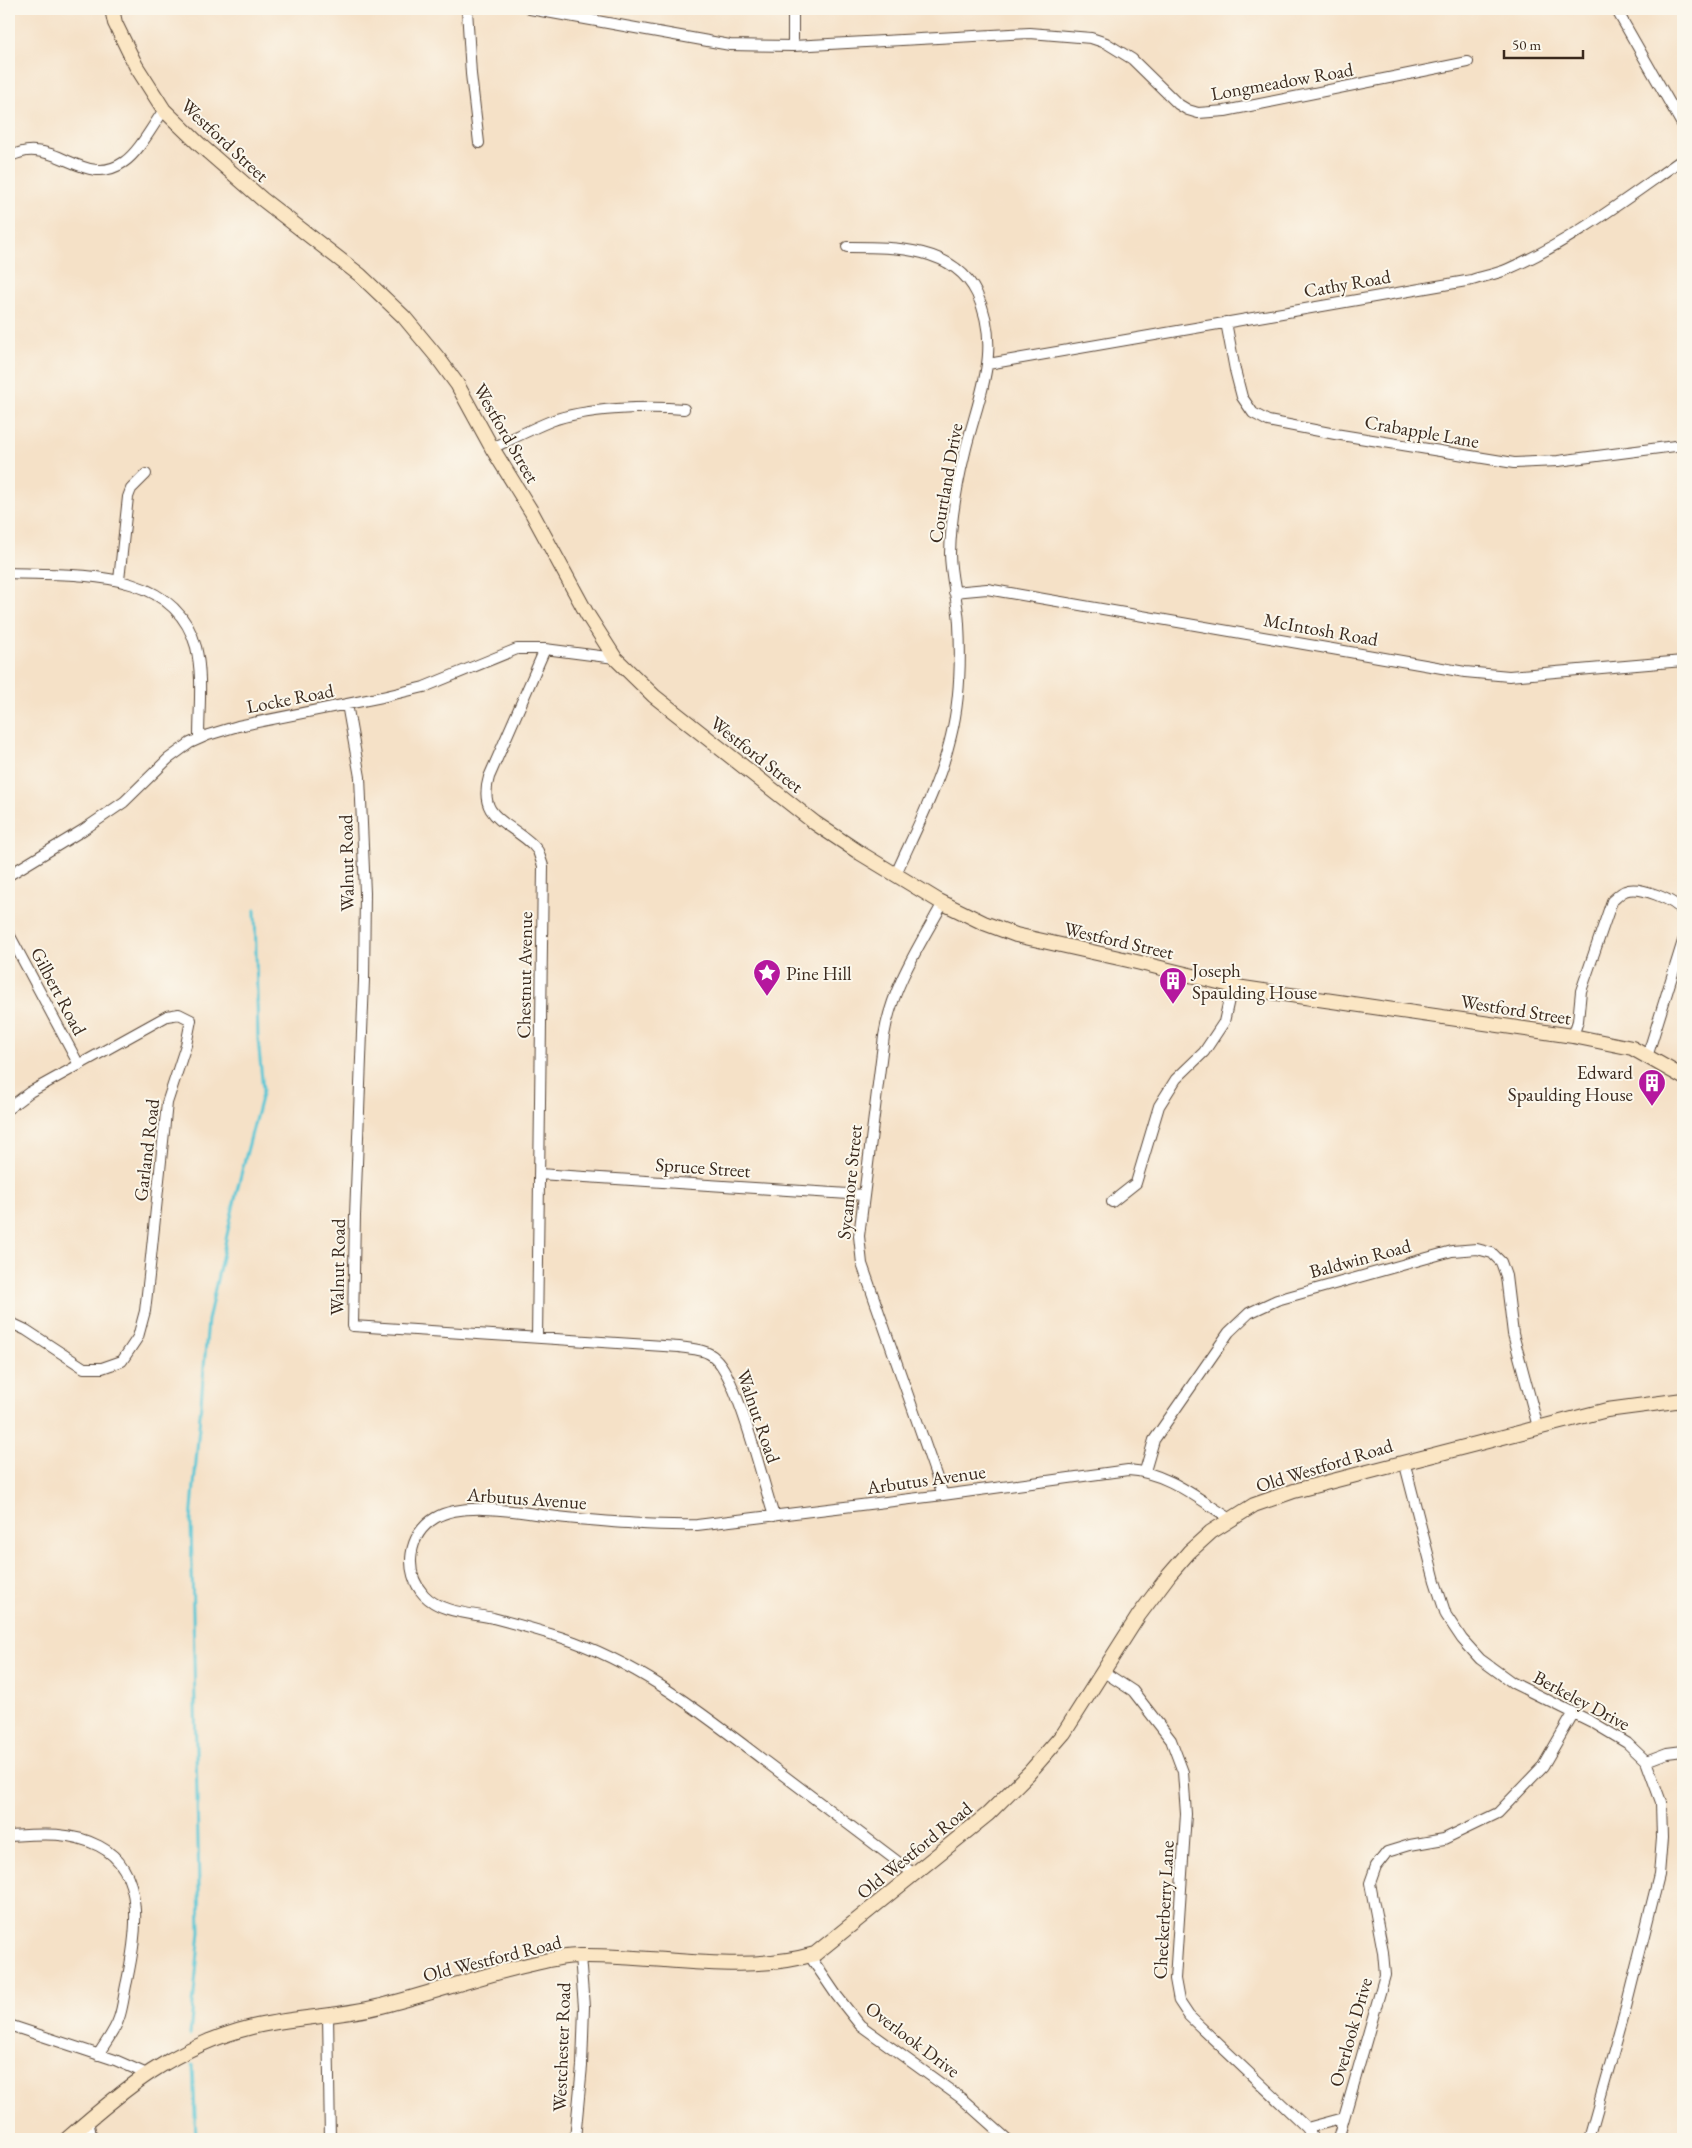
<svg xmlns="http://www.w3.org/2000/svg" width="1692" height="2148" font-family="'EB Garamond',serif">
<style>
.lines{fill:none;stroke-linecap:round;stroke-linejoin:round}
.stream{stroke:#5cc7d6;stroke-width:3}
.street-casing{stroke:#574537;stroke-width:12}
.secondary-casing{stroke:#574537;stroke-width:16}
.street{stroke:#fff;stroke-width:10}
.secondary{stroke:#fbe6c4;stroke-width:14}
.labels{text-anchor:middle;stroke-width:4;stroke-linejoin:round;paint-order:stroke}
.street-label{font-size:19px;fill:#3b2a1e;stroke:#fbf7ec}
.poi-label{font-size:19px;fill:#3b2a1e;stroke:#fbf7ec;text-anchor:start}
</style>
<rect width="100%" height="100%" fill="#fbf7ec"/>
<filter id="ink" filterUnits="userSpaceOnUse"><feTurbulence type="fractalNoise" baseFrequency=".02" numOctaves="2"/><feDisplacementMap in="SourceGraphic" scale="10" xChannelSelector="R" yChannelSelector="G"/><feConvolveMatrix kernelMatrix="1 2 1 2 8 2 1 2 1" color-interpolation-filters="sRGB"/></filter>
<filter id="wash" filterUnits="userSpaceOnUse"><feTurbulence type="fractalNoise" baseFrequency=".0096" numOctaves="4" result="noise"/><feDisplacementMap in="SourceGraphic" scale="20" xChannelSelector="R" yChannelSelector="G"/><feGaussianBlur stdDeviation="1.12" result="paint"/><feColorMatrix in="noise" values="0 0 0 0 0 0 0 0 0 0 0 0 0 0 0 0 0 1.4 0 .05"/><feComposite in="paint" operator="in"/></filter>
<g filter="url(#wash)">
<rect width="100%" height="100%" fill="#f5e1c7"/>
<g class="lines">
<!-- stream -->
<path class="stream" d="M190 2035 200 1932 191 1521 208 1320 237 1190 263 1090 258 1039 255 910
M193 2065 196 2139"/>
</g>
</g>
<g filter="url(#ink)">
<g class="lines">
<defs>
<path id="street" d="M467 9 471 74 479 143
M530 9 730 45 793 46 1030 33 1091 38 1106 43 1132 59 1178 104 1188 110 1198 113 1225 111 1468 62
M1616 9 1683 126
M793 46V9
M9 157C17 153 26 150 35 151 66 152 91 185 124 162 139 152 153 125 164 110
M847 247C893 247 954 246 977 294 1003 350 978 397 965 452 957 484 951 520 950 553 950 577 958 600 959 624 961 661 960 700 951 736 940 784 915 831 895 876
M1226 322 1235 370 1242 397 1253 413 1268 421 1335 434 1514 463 1558 461 1683 445
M988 364 1472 280C1484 276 1497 274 1508 269 1572 241 1627 198 1683 159
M492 448C512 439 531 429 551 421 585 408 648 406 684 409
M9 573C73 576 174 566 196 647 203 676 199 708 199 738
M119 580 128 497 131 489 146 474
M954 592 987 589 1465 672 1509 676 1683 661
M347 704 360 777 365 893 364 980 355 1216 353 1326 679 1347C691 1349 706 1349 715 1358 738 1378 763 1483 774 1516
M9 875 83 830 124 802 168 759 190 743 208 735 238 726 382 697 424 687 517 649H545L615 658
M943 903C919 946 892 987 884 1036L859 1236 862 1264 943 1495
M9 934 79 1065
M1573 1036 1578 1021 1581 991 1612 901C1616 898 1620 893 1625 891 1639 885 1675 900 1683 912
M1647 1057 1683 941
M9 1108 30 1092 167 1016 179 1014 191 1020 186 1045 167 1103 149 1276 145 1311 138 1337 122 1361 102 1368H84L26 1330 9 1322
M539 1174 864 1195
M1112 1202 1136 1183 1159 1106 1176 1079 1204 1052 1224 1022 1232 986
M537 1338 543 866 538 851 533 845C508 821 477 818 489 777L545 649
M1404 1461 1435 1581 1446 1615 1462 1639 1480 1659 1513 1683 1592 1722 1627 1743 1646 1761 1661 1802 1662 1838 1659 1875 1626 2007 1589 2139
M1145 1471 1154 1440 1229 1332 1249 1313 1277 1300 1452 1251 1477 1249 1492 1253 1501 1262 1506 1276 1513 1334 1538 1427
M1104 1672 1133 1691 1171 1740 1183 1772 1186 1814 1175 1979 1179 2001 1189 2016 1307 2128 1313 2139
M1646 1761 1667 1753 1683 1751
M9 1836C39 1834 70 1831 99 1846 148 1871 136 1937 127 1981 124 1993 123 2007 119 2018 115 2031 105 2043 98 2055
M914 1874C865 1837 815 1799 766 1762 702 1713 638 1662 560 1637 538 1630 516 1624 493 1618 470 1613 441 1613 424 1595 403 1572 408 1534 435 1518 467 1499 531 1515 567 1518 611 1522 654 1526 697 1525L943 1495 1128 1470C1167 1472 1198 1499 1231 1519
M809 1955 837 1996 860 2025 961 2098 1007 2139
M328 2015 330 2139
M9 2025 115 2060 147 2074
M88 2121 92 2139
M1307 2128 1344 2118
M575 2139 582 2066 584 2007 580 1956
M1338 2139 1385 1975 1383 1952 1370 1883 1376 1866 1387 1852 1410 1845 1444 1839 1498 1813 1543 1766 1573 1714"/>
<path id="secondary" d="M112 9 115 23 136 66 164 110 199 144 262 199 360 275 404 317 438 358 457 384 492 448 531 511 587 614 615 658 654 696 815 823 860 853 939 901 984 923 1016 935 1128 960 1243 988 1573 1036 1632 1048 1683 1077
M67 2139C125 2088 175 2046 252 2027 297 2016 344 2017 389 2004 434 1992 478 1977 523 1966 541 1962 560 1956 578 1956 656 1954 738 1976 815 1954L988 1814 1029 1773 1064 1733 1139 1615 1169 1575 1189 1552 1211 1532 1254 1505 1294 1491 1607 1410 1683 1400"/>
</defs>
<!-- street casing -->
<use href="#street" class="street-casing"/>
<!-- secondary casing -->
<use href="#secondary" class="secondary-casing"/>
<!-- street -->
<use href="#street" class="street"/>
<!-- secondary -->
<use href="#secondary" class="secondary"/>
</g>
</g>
<!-- icons -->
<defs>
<symbol id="sight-pin" viewBox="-11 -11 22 30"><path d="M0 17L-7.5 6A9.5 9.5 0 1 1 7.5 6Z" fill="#b5179e" stroke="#fbf7ec"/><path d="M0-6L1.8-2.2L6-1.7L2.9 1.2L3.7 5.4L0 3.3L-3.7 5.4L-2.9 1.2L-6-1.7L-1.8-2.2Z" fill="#fff"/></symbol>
<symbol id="building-pin" viewBox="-11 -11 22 30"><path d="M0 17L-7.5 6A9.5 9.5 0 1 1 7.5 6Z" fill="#b5179e" stroke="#fbf7ec"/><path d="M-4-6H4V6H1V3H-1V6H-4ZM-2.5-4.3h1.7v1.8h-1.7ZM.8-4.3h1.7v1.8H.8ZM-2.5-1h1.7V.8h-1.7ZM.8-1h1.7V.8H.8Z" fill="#fff"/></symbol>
</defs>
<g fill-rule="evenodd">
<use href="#sight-pin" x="751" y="957" width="32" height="43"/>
<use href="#building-pin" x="1157" y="965" width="32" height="43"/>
<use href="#building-pin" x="1636" y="1067" width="32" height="43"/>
</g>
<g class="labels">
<!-- street labels -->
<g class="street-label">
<text transform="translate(1282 81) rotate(-10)" y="7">Longmeadow Road</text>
<text transform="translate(225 140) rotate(43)" y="7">Westford Street</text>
<text transform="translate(1347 283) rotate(-10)" y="7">Cathy Road</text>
<text transform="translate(1422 431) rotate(10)" y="7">Crabapple Lane</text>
<text transform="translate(507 433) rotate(60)" y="7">Westford Street</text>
<text transform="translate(945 483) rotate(-80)" y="7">Courtland Drive</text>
<text transform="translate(1321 629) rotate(10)" y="7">McIntosh Road</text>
<text transform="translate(290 698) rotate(-11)" y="7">Locke Road</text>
<text transform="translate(757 754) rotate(38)" y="7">Westford Street</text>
<text transform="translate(346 863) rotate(-91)" y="7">Walnut Road</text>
<text transform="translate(1119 940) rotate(13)" y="7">Westford Street</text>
<text transform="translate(524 975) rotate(-89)" y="7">Chestnut Avenue</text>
<text transform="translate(59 991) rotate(62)" y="7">Gilbert Road</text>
<text transform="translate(1516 1009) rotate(9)" y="7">Westford Street</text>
<text transform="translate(146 1150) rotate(-83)" y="7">Garland Road</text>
<text transform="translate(703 1167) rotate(4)" y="7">Spruce Street</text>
<text transform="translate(849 1182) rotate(-84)" y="7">Sycamore Street</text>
<text transform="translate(1360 1258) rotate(-15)" y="7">Baldwin Road</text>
<text transform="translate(337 1267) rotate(-89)" y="7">Walnut Road</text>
<text transform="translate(759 1416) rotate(71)" y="7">Walnut Road</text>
<text transform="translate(1324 1465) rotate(-17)" y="7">Old Westford Road</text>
<text transform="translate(926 1479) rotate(-8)" y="7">Arbutus Avenue</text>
<text transform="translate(527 1498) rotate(4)" y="7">Arbutus Avenue</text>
<text transform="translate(1582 1700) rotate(28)" y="7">Berkeley Drive</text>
<text transform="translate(914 1850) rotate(-39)" y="7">Old Westford Road</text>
<text transform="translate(1163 1910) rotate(-87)" y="7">Checkerberry Lane</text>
<text transform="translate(492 1958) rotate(-14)" y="7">Old Westford Road</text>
<text transform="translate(1350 2032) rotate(-74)" y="7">Overlook Drive</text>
<text transform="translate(913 2039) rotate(37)" y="7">Overlook Drive</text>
<text transform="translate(561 2047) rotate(-88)" y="7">Westchester Road</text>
</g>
<!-- poi labels -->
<g class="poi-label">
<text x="1192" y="977">Joseph<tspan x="1192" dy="22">Spaulding House</tspan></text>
<text x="786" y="980">Pine Hill</text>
<text x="1633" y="1079" text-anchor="end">Edward<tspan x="1633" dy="22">Spaulding House</tspan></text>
</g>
</g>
<!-- margin -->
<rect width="1692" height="2148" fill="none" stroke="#fbf7ec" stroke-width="30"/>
<!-- scale -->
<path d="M1504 50v8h79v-8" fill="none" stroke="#3b2a1e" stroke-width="2.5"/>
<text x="1512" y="50" font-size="15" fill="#3b2a1e" stroke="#fbf7ec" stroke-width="4" paint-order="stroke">50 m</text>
</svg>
